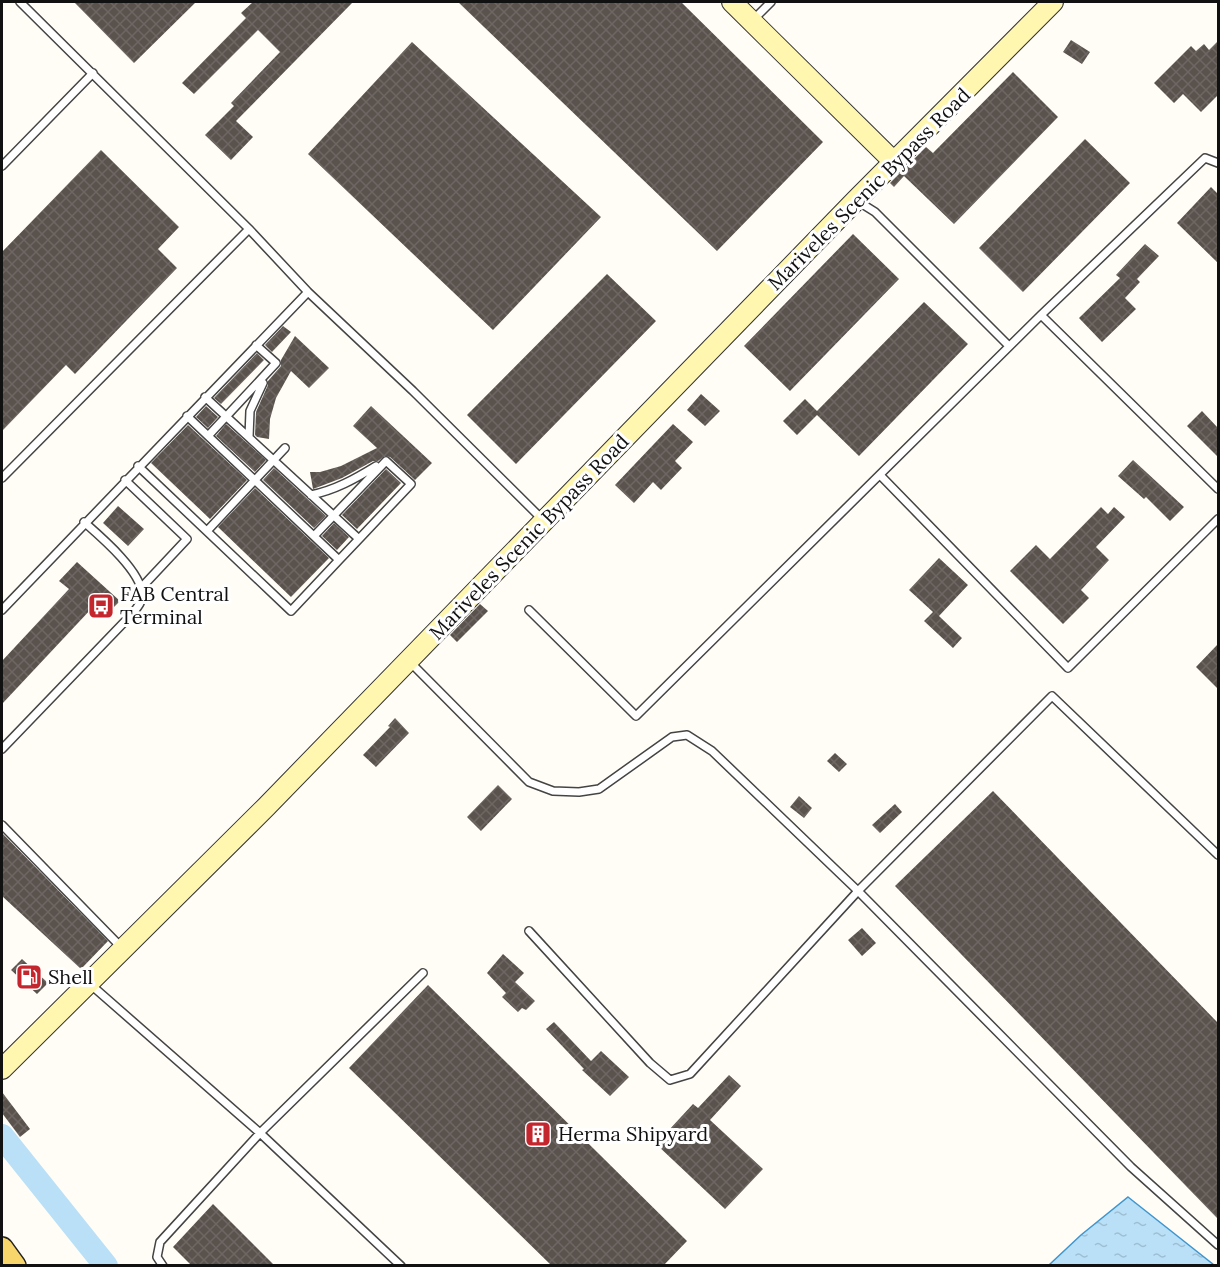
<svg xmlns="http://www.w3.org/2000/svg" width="1220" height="1267" font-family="Lora,serif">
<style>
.water{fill:url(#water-ripples);stroke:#3f96cf;stroke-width:1.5}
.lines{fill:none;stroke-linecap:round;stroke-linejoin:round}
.river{stroke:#b9e0f7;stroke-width:24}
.building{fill:url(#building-cross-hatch)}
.service-casing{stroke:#444;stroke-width:10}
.secondary-casing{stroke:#333;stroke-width:22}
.primary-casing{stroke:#222;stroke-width:24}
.service{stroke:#fff;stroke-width:7}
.secondary{stroke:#fff6b0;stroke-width:20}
.primary{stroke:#f9d66b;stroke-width:21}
.labels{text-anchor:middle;stroke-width:6;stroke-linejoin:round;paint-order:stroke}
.street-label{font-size:20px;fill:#111;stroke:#fff}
.poi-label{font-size:20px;fill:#111;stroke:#fff;text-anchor:start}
</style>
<defs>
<pattern id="water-ripples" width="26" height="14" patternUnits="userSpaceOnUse" patternTransform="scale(1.5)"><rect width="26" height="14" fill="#b9e0f7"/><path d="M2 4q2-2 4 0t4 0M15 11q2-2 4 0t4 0" fill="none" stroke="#9ebfd3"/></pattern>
<pattern id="building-cross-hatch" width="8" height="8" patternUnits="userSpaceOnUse" patternTransform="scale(1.5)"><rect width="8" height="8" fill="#5a524d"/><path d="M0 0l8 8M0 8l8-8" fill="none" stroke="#6d6662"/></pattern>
</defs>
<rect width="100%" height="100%" fill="#fffdf5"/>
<!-- water -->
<path class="water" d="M1128 1197 1214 1265H1049L1081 1235Z"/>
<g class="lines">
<!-- river -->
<path class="river" d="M2 1136 106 1266"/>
</g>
<!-- building -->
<path class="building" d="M74 2H196L134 63Z
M253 2H353L236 121 253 137 231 160 205 135 234 106 231 103 280 52 258 30 194 94 182 83 246 18 241 13Z
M458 2H681L823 142 717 251Z
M1071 40 1090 52 1082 64 1063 52Z
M1218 41V95L1201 112 1183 94 1174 103 1154 83 1191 46 1196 51 1204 44 1209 50Z
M412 42 601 217 493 330 308 154Z
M1013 72 1058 117 954 224 904 176 894 187 890 183 926 147 933 153Z
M1085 139 1130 183 1023 292 979 248Z
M101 150 179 227 158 249 177 268 75 374 66 365 2 431V252Z
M1211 187 1218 194V263L1177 223Z
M853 234 899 279 790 391 744 346Z
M1145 244 1159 256 1137 279 1140 282 1125 298 1136 309 1102 342 1079 318 1120 278 1116 275Z
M607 274 656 321 516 464 467 415Z
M924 302 968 344 859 456 817 415 797 435 783 421 805 399 817 411Z
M283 326 291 332 272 352 265 345Z
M295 336 329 368 309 388 291 371 276 398 270 419 269 439 257 437 255 435 256 412 268 385V381L281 366V360Z
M257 353 264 360 221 404 214 398Z
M701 394 720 411 705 426 687 410Z
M206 406 218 417 208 428 196 417Z
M371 406 432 463 415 480 390 457 385 456 378 461H373L342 478 313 489 310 472H320L341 466 377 448 353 426Z
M1202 411 1218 428V457L1187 426Z
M226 424 266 460 255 472 216 436Z
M673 424 693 442 675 461 682 468 661 490 653 482 634 503 615 485Z
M188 425 247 480 210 519 151 463Z
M1133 460 1184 507 1170 521 1146 497 1144 499 1118 476Z
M274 468 326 516 314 528 263 480Z
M386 469 401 483 357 529 342 515Z
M255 488 329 558 291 597 218 527Z
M118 506 144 529 128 546 103 523Z
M1101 507 1108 514 1114 507 1125 517 1096 547 1109 560 1081 590 1089 598 1063 624 1010 571 1036 545 1050 559Z
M334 523 349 537 337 550 322 536Z
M939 558 968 585 939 616 962 638 953 648 924 621 933 612 909 590Z
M77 562 120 601 103 618 92 608 2 704V661L69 589 59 581Z
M480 604 488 611 457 642 450 635Z
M1218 644V689L1196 667Z
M395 718 409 733 376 767 363 755 390 727 388 726Z
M835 753 847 764 839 772 827 761Z
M498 785 512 799 481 831 467 817Z
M993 791 1218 1023V1219L895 886Z
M799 796 812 808 804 818 790 807Z
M895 804 902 812 880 833 872 825Z
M2 833 108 941 81 969 2 896Z
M862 928 876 943 862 956 848 940Z
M503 954 524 973 515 982 535 1001 526 1010 522 1008 518 1012 502 997 506 993 487 973Z
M22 959 48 983 37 994 11 970Z
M428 985 687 1241 663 1266H552L349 1068Z
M554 1022 591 1061 601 1051 629 1077 610 1096 582 1070 584 1069 546 1029Z
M729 1075 741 1086 710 1120 763 1169 725 1209 656 1144 693 1104 698 1108Z
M2 1092 30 1129 20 1137 2 1113Z
M213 1204 275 1266H192L173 1247Z"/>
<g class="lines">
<defs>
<path id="service" d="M20 2 249 229 308 292 413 391 542 519
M754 19 771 2
M2 166 93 73
M859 202 875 212 1009 346
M1041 315 1218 489
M256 345 276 363
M205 397 359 539 339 560
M208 436 276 363
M249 437 250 411 263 383
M138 466 291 611 339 560 187 416
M880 475 1068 668 1218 519
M2 478 249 229
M125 480 187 539 141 588
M311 495C335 490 355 479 376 466
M207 531 285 448
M314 536 386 461 411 484 359 539
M2 610 308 292
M529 610 636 716 1041 315 1205 158 1218 163
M410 662 529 782 553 791 579 792 599 789 672 737 687 735 712 751 858 891 1052 696 1218 855
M2 749 132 614C136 609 143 602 142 594 141 571 101 537 84 522
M2 825 121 947
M529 931 650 1063 670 1080 690 1074 858 891 1131 1167 1218 1245
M90 984 260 1133 401 1266
M163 1266 157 1257 160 1242 260 1133 423 973"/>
<path id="secondary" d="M732 2 895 163
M2 1069 266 807 856 200 1053 2"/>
<path id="primary" d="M2 1248 15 1266"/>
</defs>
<!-- service casing -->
<use href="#service" class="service-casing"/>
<!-- secondary casing -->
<use href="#secondary" class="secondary-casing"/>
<!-- primary casing -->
<use href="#primary" class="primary-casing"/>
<!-- service -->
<use href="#service" class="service"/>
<!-- secondary -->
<use href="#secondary" class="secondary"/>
<!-- primary -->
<use href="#primary" class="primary"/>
</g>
<!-- icons -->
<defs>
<symbol id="bus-square" viewBox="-11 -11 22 22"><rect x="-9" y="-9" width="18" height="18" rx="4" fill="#c4262e" stroke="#fff"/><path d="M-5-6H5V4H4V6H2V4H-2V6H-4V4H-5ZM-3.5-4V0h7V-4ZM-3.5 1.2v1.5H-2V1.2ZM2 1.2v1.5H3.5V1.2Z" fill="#fff"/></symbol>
<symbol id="fuel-square" viewBox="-11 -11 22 22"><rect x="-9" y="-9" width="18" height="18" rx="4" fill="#c4262e" stroke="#fff"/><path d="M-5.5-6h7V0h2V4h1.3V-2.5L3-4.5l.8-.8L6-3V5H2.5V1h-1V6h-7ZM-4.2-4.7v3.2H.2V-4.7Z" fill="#fff"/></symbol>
<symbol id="building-square" viewBox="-11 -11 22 22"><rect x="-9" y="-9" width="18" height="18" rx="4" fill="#c4262e" stroke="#fff"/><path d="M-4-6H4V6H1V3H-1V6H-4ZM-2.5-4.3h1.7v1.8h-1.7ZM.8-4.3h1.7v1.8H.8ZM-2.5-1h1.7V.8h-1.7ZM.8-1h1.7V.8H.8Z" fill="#fff"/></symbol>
</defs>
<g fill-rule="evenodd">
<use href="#bus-square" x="86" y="591" width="30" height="30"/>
<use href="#fuel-square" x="14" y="962" width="30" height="30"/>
<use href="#building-square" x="523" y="1119" width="30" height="30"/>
</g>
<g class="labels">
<!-- street labels -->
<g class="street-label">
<text transform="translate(869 189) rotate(-45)" y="7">Mariveles Scenic Bypass Road</text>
<text transform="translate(529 537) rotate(-46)" y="7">Mariveles Scenic Bypass Road</text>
</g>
<!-- poi labels -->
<g class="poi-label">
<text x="120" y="601">FAB Central<tspan x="120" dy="23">Terminal</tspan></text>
<text x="48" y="984">Shell</text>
<text x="558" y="1141">Herma Shipyard</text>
</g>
</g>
<!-- border -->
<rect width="1220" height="1267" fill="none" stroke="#111111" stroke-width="6"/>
</svg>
